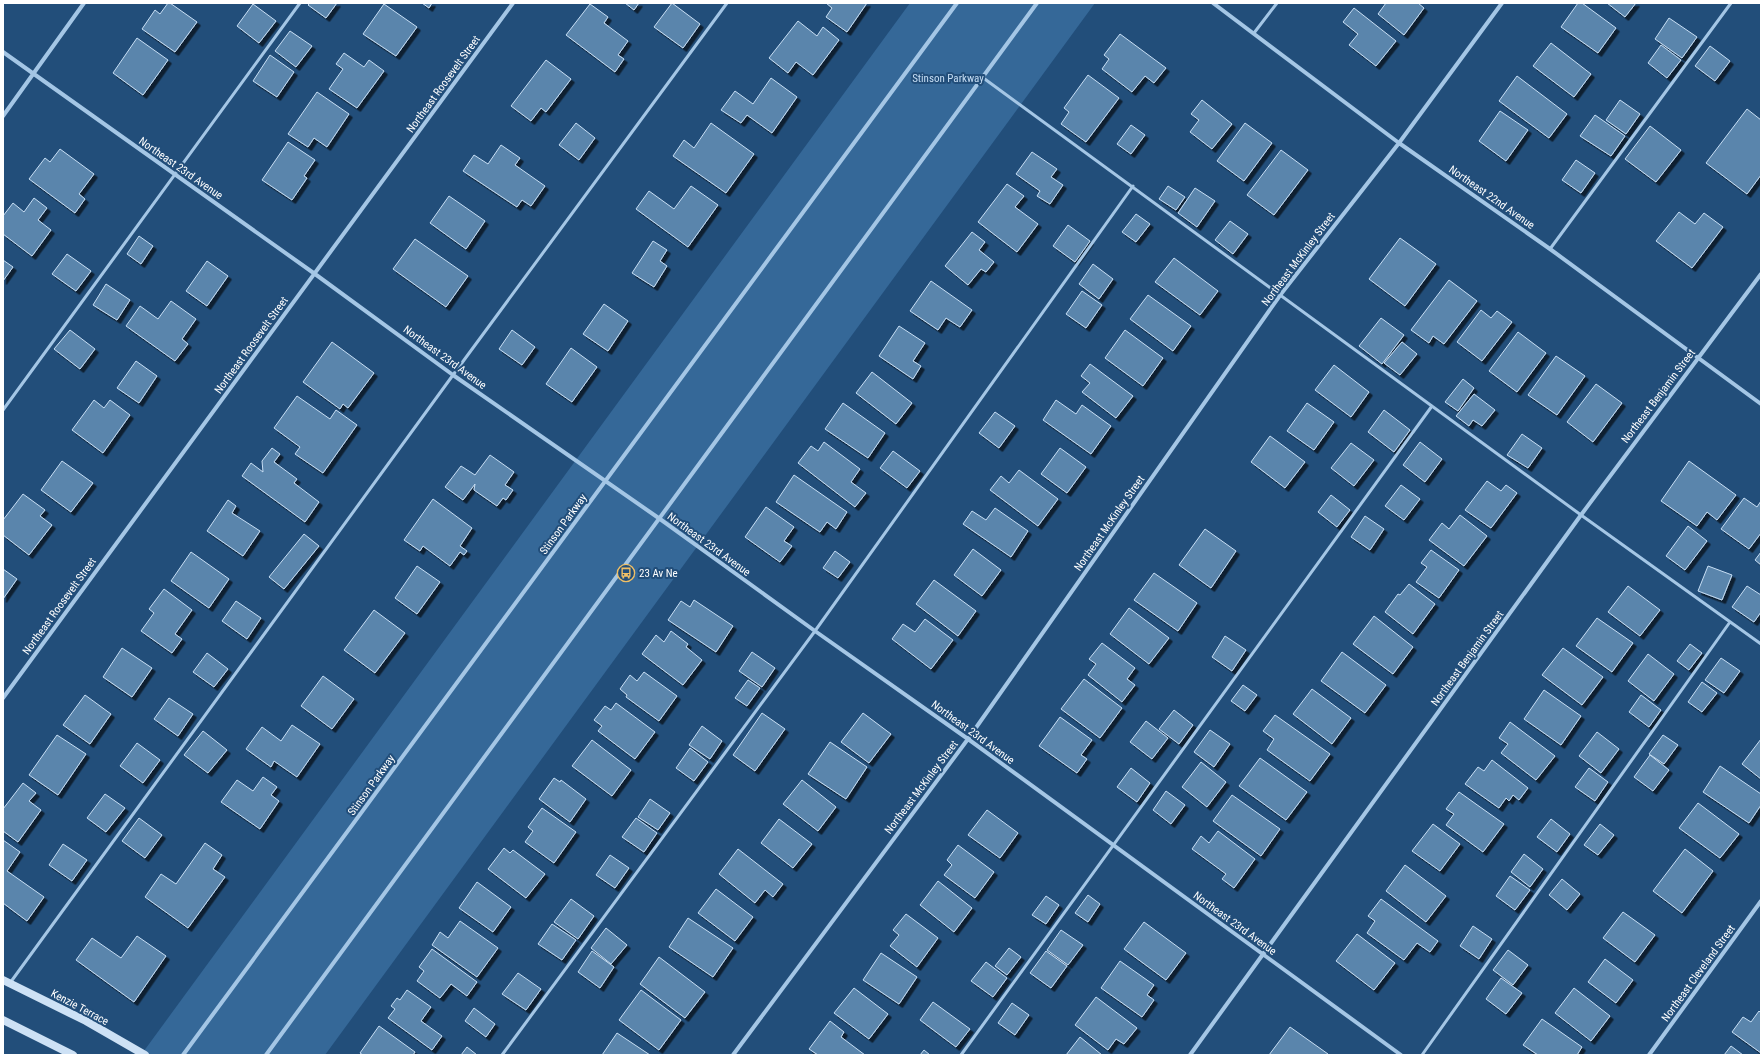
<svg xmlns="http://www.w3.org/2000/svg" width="1764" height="1058" font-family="'Roboto Condensed',sans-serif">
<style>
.green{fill:#356898}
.building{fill:#5a85ac;stroke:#c7def4;filter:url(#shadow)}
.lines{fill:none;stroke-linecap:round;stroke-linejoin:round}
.lane{stroke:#a4c6e5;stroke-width:3}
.street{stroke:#a4c6e5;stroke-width:4}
.secondary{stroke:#cde1f5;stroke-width:8}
.labels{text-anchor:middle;stroke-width:4;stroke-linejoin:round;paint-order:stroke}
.park-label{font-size:11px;fill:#c7def4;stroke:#224e7a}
.street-label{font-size:11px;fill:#fff;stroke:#224e7a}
.poi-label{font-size:11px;fill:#fff;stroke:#224e7a;text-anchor:start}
</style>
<defs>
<filter id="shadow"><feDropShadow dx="3.5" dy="3.5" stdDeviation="0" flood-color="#0009"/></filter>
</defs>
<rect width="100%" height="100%" fill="#224e7a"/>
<!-- green -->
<path class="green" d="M910 3H1095L325 1055H141Z"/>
<!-- building -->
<path class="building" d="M168 3H170L197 22 175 52 142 29 155 10 160 14Z
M310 3H337L326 18 308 5Z
M422 3H432L429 8Z
M625 3H639L634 10Z
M672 3 700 24 683 48 654 27Z
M826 3H867L847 32 826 17 832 8Z
M1386 3H1418L1424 8 1404 35 1378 14Z
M1578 3H1582L1616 28 1598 53 1561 27Z
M1607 3H1636L1625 17Z
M253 4 276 21 259 43 237 26Z
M384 4 417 27 396 56 363 34Z
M590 4 608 17 604 23 628 41 618 55 624 59 615 72 566 35Z
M1354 8 1396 41 1376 66 1349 45 1358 34 1343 22Z
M1669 18 1697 37 1682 58 1655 39Z
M798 21 817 36 823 27 839 40 813 75 796 62 788 73 769 58Z
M290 31 312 46 296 67 275 51Z
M1120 34 1166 68 1154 83 1145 76 1132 92 1102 69 1109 59 1104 55Z
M137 38 168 60 143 95 113 73Z
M1551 43 1591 74 1574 97 1533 66Z
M1661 45 1681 60 1667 78 1648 63Z
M1710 46 1730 61 1715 81 1695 66Z
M344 53 364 67 369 60 384 71 357 108 329 89 343 69 336 64Z
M270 55 294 72 277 97 253 81Z
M546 60 571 79 546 112 541 108 531 121 511 106Z
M1088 75 1119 98 1086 142 1061 124 1069 112 1064 108Z
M1517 76 1567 114 1549 138 1499 101Z
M771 78 797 97 772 133 747 115 741 123 721 110 735 91 753 104Z
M317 92 349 114 327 147 314 138 308 147 288 134Z
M1202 100 1232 124 1212 149 1190 132 1199 120 1191 114Z
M1620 100 1640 114 1626 134 1606 120Z
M1747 109 1761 120V175L1747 194 1706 163Z
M1500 111 1528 130 1506 161 1479 141Z
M1595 115 1625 136 1611 156 1580 136Z
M576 123 595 138 579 160 559 145Z
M711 123 754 154 726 193 673 156 684 140 694 148Z
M1245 123 1272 143 1244 181 1217 161Z
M1131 125 1145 135 1131 154 1117 144Z
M1650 126 1681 150 1656 182 1625 159Z
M288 142 315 160 304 176 307 178 292 200 262 180Z
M501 145 520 158 515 165 545 186 531 206 522 200 517 207 463 171 474 155 488 164Z
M60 149 94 174 79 194 85 199 75 213 29 179 45 158 50 162Z
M1281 150 1308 170 1274 215 1247 195Z
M1032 152 1057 169 1051 177 1063 185 1050 204 1037 196 1040 191 1016 174Z
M1576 160 1595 173 1581 193 1562 180Z
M1007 184 1024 196 1015 207 1038 224 1017 252 978 222Z
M691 186 718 205 688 247 636 209 649 191 674 209Z
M1168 186 1185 197 1176 210 1159 199Z
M1195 188 1215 201 1197 227 1178 213Z
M449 196 485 221 466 249 430 223Z
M34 198 47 208 38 220 51 230 32 256 3 234V216L13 203 24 212Z
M1679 212 1695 224 1704 213 1723 227 1692 268 1656 241Z
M1136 214 1150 224 1136 242 1122 232Z
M1230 221 1248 234 1233 254 1215 240Z
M1068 225 1090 241 1075 262 1053 246Z
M972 232 985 242 979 250 994 262 986 272 981 269 968 285 945 266Z
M139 236 153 246 141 264 127 254Z
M1400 238 1436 264 1405 306 1369 279Z
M415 239 468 276 446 307 393 269Z
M653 241 667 250 660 261 667 266 654 287 632 273Z
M67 254 91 271 76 291 52 274Z
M1174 258 1218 291 1200 315 1155 282Z
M3 260 13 267 3 281Z
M207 261 228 276 207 306 186 291Z
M1093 264 1113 279 1099 299 1079 284Z
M1449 280 1477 301 1444 344 1433 336 1429 343 1411 330Z
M931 281 972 310 960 327 946 318 938 330 910 311Z
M106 284 130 300 117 320 93 305Z
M1082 291 1102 305 1086 328 1066 314Z
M1148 295 1191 326 1173 351 1130 319Z
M171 301 196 319 182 339 188 344 175 361 126 326 140 306 158 319Z
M604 304 628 321 608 351 583 334Z
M1481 310 1491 318 1497 311 1512 322 1482 361 1457 342Z
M1381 318 1404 335 1382 364 1359 346Z
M899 326 925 343 913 361 921 366 913 379 879 356Z
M70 330 95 349 80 369 54 349Z
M512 330 535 347 522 365 499 349Z
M1125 330 1163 358 1143 386 1105 358Z
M1518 332 1546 353 1517 392 1489 371Z
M332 342 374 373 348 408 343 404 340 409 303 382Z
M1402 342 1417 354 1400 375 1384 363Z
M571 348 597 367 572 402 546 384Z
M1556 356 1585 376 1557 415 1528 395Z
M136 361 157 376 139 403 117 388Z
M1090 364 1133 396 1116 418 1082 392 1090 383 1081 376Z
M1334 365 1369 392 1351 417 1315 390Z
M872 372 912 403 896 424 856 393Z
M1463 379 1474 388 1458 411 1445 402Z
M1596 384 1622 403 1593 442 1567 422Z
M1474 394 1495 410 1482 426 1473 420 1469 426 1456 416Z
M297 396 330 419 336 410 357 425 323 473 295 454 300 447 274 428Z
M94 400 104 408 110 400 130 415 103 453 72 430Z
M1056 400 1076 414 1082 405 1111 426 1091 454 1043 420Z
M843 403 885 433 868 458 825 429Z
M1307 403 1334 422 1314 450 1287 431Z
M1384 410 1410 430 1394 452 1368 432Z
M995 412 1015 426 999 448 979 433Z
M1522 434 1542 448 1528 468 1507 455Z
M1270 436 1305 462 1285 488 1251 462Z
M824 442 860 469 851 482 866 493 855 507 798 463 811 446 818 451Z
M1420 442 1442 459 1425 482 1403 465Z
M1351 443 1374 460 1354 486 1331 468Z
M272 448 280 454 274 462 297 479 294 483 319 502 305 522 242 476 251 463 263 472 262 461Z
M1060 448 1086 467 1067 493 1041 474Z
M893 451 920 471 907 488 880 468Z
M490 455 514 472 505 485 513 490 506 500 503 498 497 506 474 490 475 484 463 500 445 487 461 466 475 475Z
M62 461 93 483 71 512 41 490Z
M1689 461 1736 495 1717 520 1707 512 1697 526 1661 501Z
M1019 470 1058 499 1038 526 990 490 1001 476 1009 483Z
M794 475 847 512 836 529 827 522 820 532 776 502Z
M1487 481 1501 491 1506 485 1517 493 1491 528 1465 510Z
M1401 485 1420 499 1404 520 1385 506Z
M23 494 45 510 40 516 52 525 29 555 3 535V520Z
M1331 495 1350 510 1337 527 1318 512Z
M1744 498 1757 507 1761 501V533L1749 549 1721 529Z
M433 499 472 528 460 546 467 551 464 555 460 552 450 566 423 546 420 551 404 540Z
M228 500 236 506 232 513 260 531 243 556 207 531Z
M766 507 794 527 784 541 792 546 780 562 745 537Z
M995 508 1028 531 1011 557 963 524 972 511 986 520Z
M1460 515 1487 536 1464 566 1429 540 1442 523 1449 529Z
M1365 516 1384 529 1370 550 1351 537Z
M1688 526 1707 541 1685 570 1666 556Z
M1205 529 1236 551 1211 588 1179 565Z
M304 534 319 546 284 589 269 577Z
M973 549 1001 570 982 596 954 575Z
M1431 550 1459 570 1439 598 1416 582 1427 567 1421 563Z
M835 551 850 562 838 578 823 568Z
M191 552 229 579 209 608 171 581Z
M1761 552V565L1755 560Z
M417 566 440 582 417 614 395 598Z
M1708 566 1732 575 1722 600 1698 591Z
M3 569 17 579 3 599Z
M1154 573 1197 603 1178 631 1134 600Z
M934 580 976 611 958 636 916 604Z
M1409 584 1435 604 1413 634 1385 612 1398 594 1400 595Z
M1628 586 1660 610 1640 636 1608 612Z
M1747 586 1761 595V612L1754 622 1732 607Z
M164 589 192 610 175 634 182 639 172 653 141 631 154 613 149 609Z
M694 600 733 626 716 652 668 620 681 601 690 607Z
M236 601 261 618 247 639 222 621Z
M1129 608 1169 638 1149 664 1110 634Z
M374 610 405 633 375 673 344 650Z
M1374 616 1413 647 1393 674 1353 644Z
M1597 618 1633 643 1612 672 1576 646Z
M925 619 953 640 931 669 892 639 903 624 915 632Z
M671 631 688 644 686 647 702 660 683 685 642 654 656 635 664 642Z
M1225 636 1246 650 1232 671 1212 657Z
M1102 643 1135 668 1127 679 1135 685 1122 702 1088 675 1096 664 1089 659Z
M1690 644 1702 653 1689 670 1677 661Z
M122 648 152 668 132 697 103 677Z
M1563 648 1603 677 1582 705 1542 675Z
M752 652 775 668 762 687 739 671Z
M1342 652 1386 685 1365 713 1321 681Z
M207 653 228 669 214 687 193 672Z
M1648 654 1674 674 1654 701 1628 681Z
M1721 658 1740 671 1724 693 1705 680Z
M644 672 677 696 659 721 626 697 627 695 620 689 630 675 637 681Z
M323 676 354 699 332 729 301 706Z
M1084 679 1122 708 1100 738 1061 709Z
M748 680 760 688 747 706 735 698Z
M1702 682 1717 693 1702 712 1688 702Z
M1243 685 1257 695 1245 711 1231 701Z
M1312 689 1351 718 1332 744 1293 714Z
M1544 690 1581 716 1561 745 1524 719Z
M85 695 111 714 90 744 63 725Z
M1641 695 1661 710 1649 727 1629 712Z
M169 698 193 714 178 736 154 719Z
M616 703 655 732 635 759 598 731 602 726 594 720 605 706 611 710Z
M1174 710 1193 725 1179 744 1159 729Z
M762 713 785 729 755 771 733 755Z
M863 713 891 734 869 763 841 742Z
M1275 715 1330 754 1310 781 1267 750 1274 739 1263 731Z
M1060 717 1092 740 1081 755 1087 759 1077 773 1039 746Z
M1146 721 1168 738 1152 759 1130 742Z
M1510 722 1555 756 1536 780 1501 753 1508 744 1499 738Z
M292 725 320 744 297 777 274 761 271 767 246 749 262 727 281 741Z
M702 726 722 741 710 759 689 745Z
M1210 730 1230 744 1214 767 1194 752Z
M203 731 227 750 208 773 184 755Z
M1597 732 1619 749 1601 773 1579 756Z
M57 735 86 754 58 795 29 775Z
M1663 735 1678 745 1664 764 1649 754Z
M1761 739V779L1742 764Z
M592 740 631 770 612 796 572 766Z
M830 742 867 767 846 799 808 774Z
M137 743 160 760 143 783 120 766Z
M690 748 708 762 694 781 676 768Z
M1650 755 1669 770 1653 791 1634 777Z
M1260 758 1307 792 1286 820 1239 786Z
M1492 760 1528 788 1519 800 1513 795 1509 801 1506 798 1499 808 1465 784 1478 767 1484 771Z
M1201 762 1226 782 1207 807 1182 787Z
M1720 766 1761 794V805L1749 823 1703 792Z
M1131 768 1150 783 1137 802 1117 787Z
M1589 768 1608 782 1595 801 1575 787Z
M263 777 277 787 271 795 279 801 260 829 221 802 237 780 253 791Z
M554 778 560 782 561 780 586 799 570 822 539 799Z
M802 780 836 807 818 831 783 804Z
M23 783 36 793 29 801 41 810 18 842 3 831V809Z
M1166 791 1185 805 1171 824 1153 810Z
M1459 792 1504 824 1483 852 1446 825 1454 814 1446 809Z
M105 794 125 808 106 832 87 818Z
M1232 795 1280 829 1261 856 1213 821Z
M650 799 670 813 658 830 638 817Z
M1698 803 1739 834 1720 858 1679 828Z
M542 808 576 832 554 863 525 842 533 831 528 827Z
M987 810 1018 833 1000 858 968 835Z
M139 818 162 835 145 858 122 841Z
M636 818 657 833 644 852 622 837Z
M779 819 812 844 793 868 761 843Z
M1551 819 1570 834 1557 852 1537 837Z
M1433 824 1460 844 1440 871 1412 851Z
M1600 824 1614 835 1598 855 1584 845Z
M1218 831 1255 859 1234 888 1222 879 1226 874 1192 849 1201 836 1209 843Z
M3 840 20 852 7 871 44 897 27 921 3 903Z
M205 843 222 855 213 869 225 877 188 928 145 897 161 874 176 884Z
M63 844 87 860 72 881 49 865Z
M958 845 994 872 975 898 944 875 952 865 947 860Z
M504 848 510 853 513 850 545 874 526 898 488 869Z
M738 849 783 884 773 897 765 890 755 903 719 874Z
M1685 849 1713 871 1682 913 1653 891Z
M1524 854 1543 869 1530 887 1511 872Z
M610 855 629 868 615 888 596 875Z
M1405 865 1446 896 1426 922 1386 891Z
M1510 876 1530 890 1515 910 1496 896Z
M1562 879 1580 894 1567 910 1549 895Z
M938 881 972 908 954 932 920 905Z
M477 882 511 907 493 932 459 908Z
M716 889 753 917 735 941 698 913Z
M1088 895 1100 904 1088 922 1075 913Z
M1046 896 1059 905 1046 924 1032 915Z
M571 899 594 916 578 939 554 922Z
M1381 899 1438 941 1430 952 1417 943 1404 960 1367 933 1375 921 1368 916Z
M1623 912 1655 935 1635 962 1603 938Z
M906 914 938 938 917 967 890 946 899 935 893 930Z
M688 918 733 948 713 977 669 947Z
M460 921 498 948 477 977 432 945 440 932 448 938Z
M1144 922 1186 953 1166 980 1124 949Z
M552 924 576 940 562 960 538 944Z
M1473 926 1492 939 1479 959 1460 946Z
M606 928 627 945 611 964 591 948Z
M1061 930 1083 945 1068 965 1047 950Z
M1357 934 1395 963 1374 990 1336 961Z
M137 936 166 956 134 1002 76 960 92 938 121 958Z
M1009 948 1021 957 1007 975 995 966Z
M432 949 477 982 467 996 451 984 440 998 417 981 424 971 419 967Z
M1508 950 1528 965 1513 985 1493 970Z
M592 951 614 967 600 988 578 972Z
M1046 951 1067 966 1051 988 1030 973Z
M881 953 917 977 899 1004 863 980Z
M659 957 705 992 685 1018 640 984Z
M1605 959 1633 980 1616 1003 1588 982Z
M1120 961 1154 985 1147 995 1154 1000 1142 1017 1101 988Z
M986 962 1007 978 993 997 971 981Z
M518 973 541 989 526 1010 502 994Z
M1501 978 1522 993 1506 1014 1486 999Z
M854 988 888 1014 869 1039 834 1013Z
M1574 988 1610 1016 1591 1041 1555 1013Z
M407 990 431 1007 421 1021 442 1036 432 1050 388 1018 395 1009 391 1006 397 998 400 1000Z
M641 990 681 1020 659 1050 619 1020Z
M1096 997 1137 1028 1124 1044 1116 1039 1108 1050 1075 1025Z
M933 1002 970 1029 956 1047 920 1020Z
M1012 1003 1029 1015 1015 1035 998 1023Z
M474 1008 495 1024 486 1037 465 1021Z
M1759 1011 1761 1013V1053L1732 1032 1743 1017 1751 1022Z
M1542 1019 1582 1047 1577 1055H1538L1523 1045Z
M830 1021 844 1032 841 1037 865 1055H818L809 1049Z
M379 1026 415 1052 413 1055H363L360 1053Z
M1290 1027 1328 1054V1055H1269Z
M617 1033 650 1055H602Z
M1080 1037 1102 1055H1066Z
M1731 1046 1743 1055H1724Z
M467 1047 477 1055H461Z
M924 1050 930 1055H920Z"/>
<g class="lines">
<!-- lane -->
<path class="lane" d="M1254 33 1277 3
M982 77 1581 515 1761 644
M1550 249 1731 3
M3 410 300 3
M10 983 453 375 727 3
M502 1055 815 631 1133 186
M961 1055 1432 406
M1422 1055 1730 622"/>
<!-- street -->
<path class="street" d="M1213 3 1399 143 1550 249 1761 404
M3 52 315 274 453 375 660 519 815 631 968 739 1401 1055
M3 116 84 3
M3 698 513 3
M183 1055 957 3
M266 1055 1037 3
M733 1055 968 739 1281 294 1399 143 1502 3
M1190 1055 1581 515 1761 274
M1649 1055 1761 901"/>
<!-- secondary -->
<path class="secondary" d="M3 980 86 1021 145 1055
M3 1020 73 1055"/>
</g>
<!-- icons -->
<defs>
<symbol id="bus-ring" viewBox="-11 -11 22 22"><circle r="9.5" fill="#224e7a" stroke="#f1c066" stroke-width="1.5"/><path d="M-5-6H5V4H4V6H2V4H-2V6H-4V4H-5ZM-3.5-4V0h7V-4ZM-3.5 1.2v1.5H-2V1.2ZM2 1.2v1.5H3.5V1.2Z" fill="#f1c066"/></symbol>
</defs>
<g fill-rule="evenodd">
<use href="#bus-ring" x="616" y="563" width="20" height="20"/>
</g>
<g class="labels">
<!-- park labels -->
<g class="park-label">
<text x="948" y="82">Stinson Parkway</text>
</g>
<!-- street labels -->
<g class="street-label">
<text transform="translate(443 84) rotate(-54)" y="4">Northeast Roosevelt Street</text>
<text transform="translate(181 168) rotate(35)" y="4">Northeast 23rd Avenue</text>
<text transform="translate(1492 197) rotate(35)" y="4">Northeast 22nd Avenue</text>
<text transform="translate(1298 259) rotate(-53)" y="4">Northeast McKinley Street</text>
<text transform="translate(251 345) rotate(-54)" y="4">Northeast Roosevelt Street</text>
<text transform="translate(445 357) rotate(36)" y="4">Northeast 23rd Avenue</text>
<text transform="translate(1658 396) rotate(-53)" y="4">Northeast Benjamin Street</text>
<text transform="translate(1109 523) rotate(-55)" y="4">Northeast McKinley Street</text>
<text transform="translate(563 524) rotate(-54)" y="4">Stinson Parkway</text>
<text transform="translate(709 544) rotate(36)" y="4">Northeast 23rd Avenue</text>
<text transform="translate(59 606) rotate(-54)" y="4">Northeast Roosevelt Street</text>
<text transform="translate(1467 658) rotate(-54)" y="4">Northeast Benjamin Street</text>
<text transform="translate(973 732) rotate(36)" y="4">Northeast 23rd Avenue</text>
<text transform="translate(371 785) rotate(-54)" y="4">Stinson Parkway</text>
<text transform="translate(921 787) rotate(-53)" y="4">Northeast McKinley Street</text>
<text transform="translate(1235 923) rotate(36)" y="4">Northeast 23rd Avenue</text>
<text transform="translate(1698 973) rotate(-54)" y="4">Northeast Cleveland Street</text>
<text transform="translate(80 1007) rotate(28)" y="4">Kenzie Terrace</text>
</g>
<!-- poi labels -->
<g class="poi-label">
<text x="639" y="577">23 Av Ne</text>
</g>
</g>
<!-- border -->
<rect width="1764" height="1058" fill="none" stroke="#ffffff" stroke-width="8"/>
</svg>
